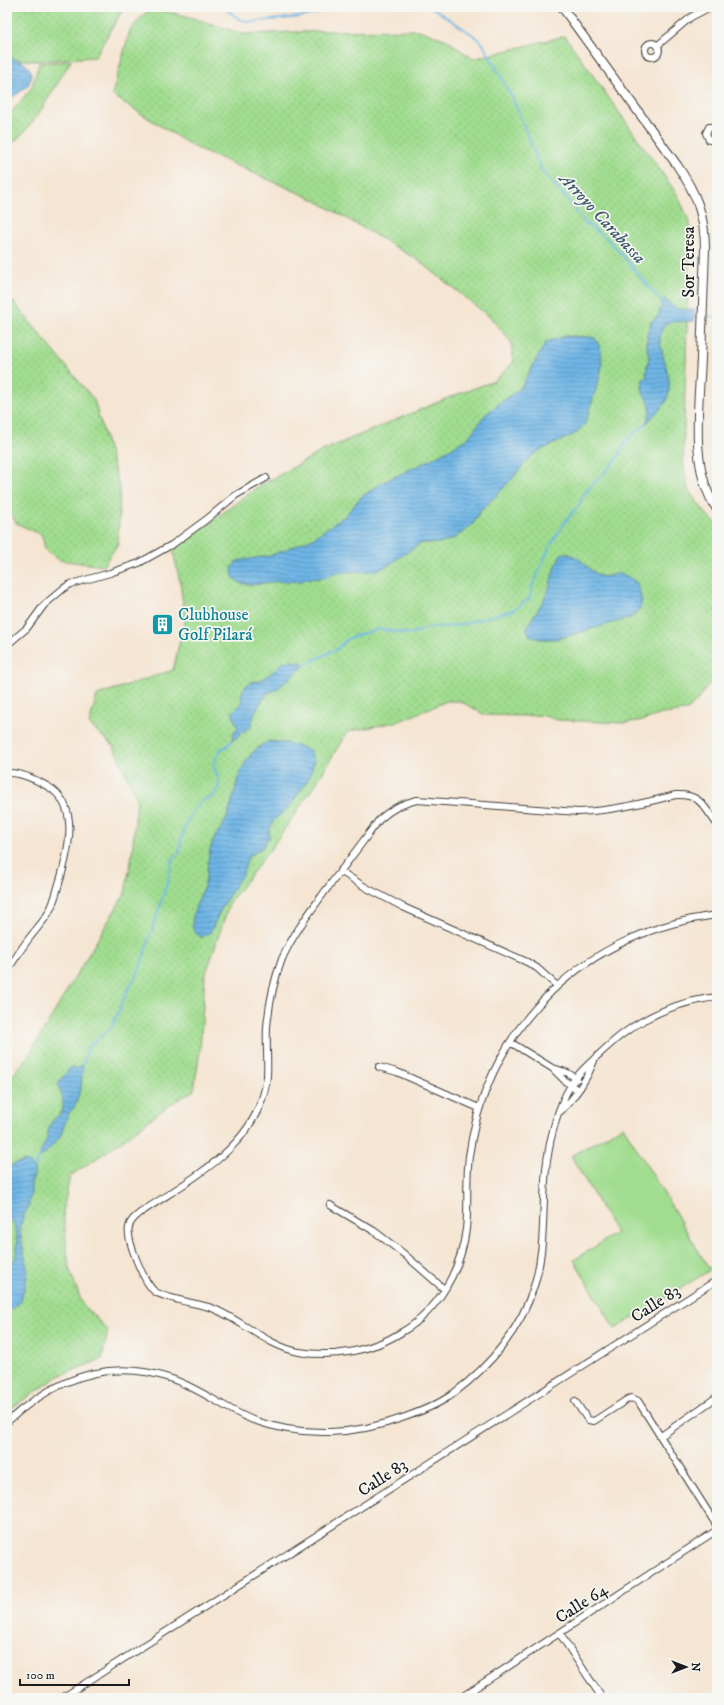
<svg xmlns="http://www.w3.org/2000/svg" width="724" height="1705" font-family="'IM FELL DW Pica',serif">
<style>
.grass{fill:url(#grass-dots);stroke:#5e7c56}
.pitch{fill:#a1dd90;stroke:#5e7c56}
.water{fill:url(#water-rules);stroke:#466981}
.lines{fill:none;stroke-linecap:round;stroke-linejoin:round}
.stream{stroke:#6fb6e6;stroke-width:2}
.minor-casing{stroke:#3d3a37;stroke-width:8}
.tertiary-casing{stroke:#3d3a37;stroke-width:10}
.minor{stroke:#fff;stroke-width:6}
.tertiary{stroke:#fff;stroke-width:8}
.labels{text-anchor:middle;stroke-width:3.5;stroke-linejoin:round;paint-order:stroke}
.street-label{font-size:17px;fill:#1c1c1c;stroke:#f6f6f2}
.culture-label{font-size:17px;fill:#0d838f;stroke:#f6f6f2;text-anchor:start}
.water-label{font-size:18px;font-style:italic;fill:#3d5a6d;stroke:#f6f6f2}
</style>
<defs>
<pattern id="grass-dots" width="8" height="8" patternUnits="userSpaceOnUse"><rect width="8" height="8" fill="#a1dd90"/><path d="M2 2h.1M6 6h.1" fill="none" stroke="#8abd7c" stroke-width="1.8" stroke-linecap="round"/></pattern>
<pattern id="water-rules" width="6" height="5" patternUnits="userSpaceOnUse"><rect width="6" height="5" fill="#6fb6e6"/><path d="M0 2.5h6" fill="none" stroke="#5a93ba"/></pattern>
</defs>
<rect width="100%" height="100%" fill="#f6f6f2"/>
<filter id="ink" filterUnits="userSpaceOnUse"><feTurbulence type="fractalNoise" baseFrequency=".025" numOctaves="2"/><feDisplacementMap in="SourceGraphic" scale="8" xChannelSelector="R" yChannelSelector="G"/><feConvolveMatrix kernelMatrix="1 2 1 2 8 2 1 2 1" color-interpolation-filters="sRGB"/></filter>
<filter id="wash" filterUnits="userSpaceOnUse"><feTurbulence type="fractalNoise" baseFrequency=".012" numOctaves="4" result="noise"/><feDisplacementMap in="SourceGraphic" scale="16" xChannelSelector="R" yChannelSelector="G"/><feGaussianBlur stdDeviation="0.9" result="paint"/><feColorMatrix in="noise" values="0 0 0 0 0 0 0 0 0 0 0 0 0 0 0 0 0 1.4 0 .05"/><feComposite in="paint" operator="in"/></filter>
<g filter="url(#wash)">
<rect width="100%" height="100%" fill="#f5e5d2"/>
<!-- grass -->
<path class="grass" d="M7 7H112L122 11 95 57 38 61 7 59Z
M150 8 186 16 244 34 323 31 419 30 447 40 473 59 565 36 677 194 690 222 683 462 688 490 708 516 717 524V681H713L705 689 699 699 689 709 679 712 662 714 644 720 625 723 558 720 541 715 523 716 485 715 460 701H447L400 721 347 732 317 782 270 850 230 902 205 976 200 1050 194 1090 168 1106 112 1148 70 1176 63 1211 69 1268 82 1303 108 1331 102 1359 59 1376 7 1411V1083L30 1053 125 893 132 855 137 799 114 747 89 724 97 695 173 670 185 619 180 582 173 551 256 488 324 450 450 397 494 381 514 362 511 342 491 318 418 260 315 200 192 146 112 95 130 30Z
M71 61C52 90 36 127 7 147V118L32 87 39 63Z
M7 294 94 400 120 489 118 544 103 566 59 560 45 549 42 535 16 523 7 505Z"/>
<!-- pitch -->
<path class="pitch" d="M623 1126 710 1270 615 1329 574 1260 616 1233 571 1156Z"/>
<!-- water -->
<path class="water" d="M7 58C20 58 38 68 29 83 25 92 13 93 7 105Z
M664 299 677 309 695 310 694 321 668 322C666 324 663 326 662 329 653 348 679 379 665 403 663 407 650 419 646 424L650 412 649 402 644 395 642 389 643 379 647 377 646 372 649 357 647 349V333L651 327 650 323 660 314 659 310 662 308 661 301Z
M566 336 590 337 595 338 601 350 602 364 600 376 585 424 575 434 539 451 530 457 513 478 479 513 473 524 455 538 442 543H421L387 566 380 569 372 571 340 572 323 578 307 579 301 581 270 582 252 585 245 584 240 583 233 577 232 568 237 561 270 556 313 538 346 515 360 498 383 482 428 461 467 439 486 414 521 387 546 342Z
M565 553C583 556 588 572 601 576 606 578 610 575 616 574 623 573 630 578 636 582 642 597 646 609 630 618L557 639H540L529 635 527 627 542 603 549 589 553 573 561 554Z
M292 661 306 664 276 690 267 693 255 712 251 726 232 741 233 733 238 728 232 713 242 703 241 696 244 688 251 682 259 681 273 672 283 662Z
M270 741 291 744 310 750 314 762 309 778 290 806 274 820 269 831V837L262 848 248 857 243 873 222 907 210 933 202 937C180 929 202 896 205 883 208 870 207 856 212 844 215 834 223 827 227 818 234 799 236 777 247 760 252 752 260 745 270 741Z
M83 1064 81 1088 75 1106 69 1113 60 1137 43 1156 40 1157C40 1150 44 1147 46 1140 48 1134 48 1128 52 1122 55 1117 62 1115 63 1108 64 1099 60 1092 58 1083L71 1067 77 1069Z
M26 1161 34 1167V1175L31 1183V1193L28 1208 23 1216 20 1232 28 1273 21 1301 10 1311 7 1312V1292L11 1285C1 1269 16 1265 17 1250 17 1243 17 1232 14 1225 12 1221 9 1219 7 1215V1171L11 1165Z"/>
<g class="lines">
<!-- stream -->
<path class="stream" d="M222 7 241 20 251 22 300 17 318 13 328 7
M431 7 476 37 483 44 513 99 541 169 548 178 567 199 584 222 607 239 615 247 662 302
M704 315 717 317
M306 664 337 649 346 640 360 634 381 629 409 634 433 627 455 626 513 610 529 599 532 587 550 546 565 522 579 505 584 494 616 460 629 437 646 424
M83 1064 88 1047 112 1027 125 995 139 971 170 874 172 860 180 852C180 836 188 815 199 804 203 799 208 798 213 797 222 786 219 777 213 765L221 748H225L232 741
M34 1167 40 1157"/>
</g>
</g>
<g filter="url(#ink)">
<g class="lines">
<defs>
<path id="minor" d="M645 50a7 7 0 1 1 14 0a7 7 0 1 1-14 0Z
M658 45 691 17 710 7
M717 127H709L706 133 709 140H717
M7 645 27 628 44 605 64 588 71 584 110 573 139 563 173 544 207 519 236 495 266 478
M7 773C21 772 35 779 47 786 80 804 69 848 61 877 57 889 55 901 49 912 44 921 37 928 31 936 22 947 15 959 7 971
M717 824C703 806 701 794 676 795 643 803 612 811 578 812L417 800C401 804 391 809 379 820 361 844 344 867 326 890 310 912 293 934 282 959 274 980 269 1005 267 1027 266 1043 268 1060 267 1076 260 1146 191 1178 140 1213 135 1217 130 1221 129 1227 126 1240 144 1282 154 1291 165 1299 197 1303 212 1308 242 1320 267 1346 299 1352 334 1358 372 1351 402 1332 438 1311 461 1270 466 1229 469 1203 465 1176 470 1150 490 1021 589 931 717 915
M340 871 365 887 403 907 527 962 537 968 556 985
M510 1042 552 1068 565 1081 578 1090
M379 1067 397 1072 479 1108
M553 1068 568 1073 577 1079
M561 1111C575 1097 587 1079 594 1061
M330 1205 374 1231 404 1254 444 1289
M575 1401 588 1420 594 1421 628 1399 632 1398 638 1401 717 1526
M7 1422C54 1379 109 1357 172 1379 201 1389 225 1409 253 1420 303 1438 356 1435 405 1417 422 1411 440 1404 454 1393 490 1366 521 1329 534 1286 547 1245 541 1203 547 1161 550 1137 558 1106 571 1085 577 1074 586 1067 594 1059 604 1050 613 1041 624 1033 651 1013 684 1001 717 997
M661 1436 717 1397
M560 1634 602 1698
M62 1698 717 1280
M460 1698 717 1530"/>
<path id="tertiary" d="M562 7 677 165C696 193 705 215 705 249 704 285 702 322 701 359 699 404 689 470 717 509"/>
</defs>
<!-- minor casing -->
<use href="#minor" class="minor-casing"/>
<!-- tertiary casing -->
<use href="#tertiary" class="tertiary-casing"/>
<!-- minor -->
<use href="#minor" class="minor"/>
<!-- tertiary -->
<use href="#tertiary" class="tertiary"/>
</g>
</g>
<!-- icons -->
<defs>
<symbol id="building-square" viewBox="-11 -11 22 22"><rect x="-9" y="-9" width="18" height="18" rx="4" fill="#0f9aa8" stroke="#f6f6f2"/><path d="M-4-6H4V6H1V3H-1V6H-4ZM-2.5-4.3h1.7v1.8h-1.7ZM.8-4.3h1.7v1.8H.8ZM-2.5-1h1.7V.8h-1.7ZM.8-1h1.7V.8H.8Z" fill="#fff"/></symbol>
</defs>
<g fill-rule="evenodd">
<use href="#building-square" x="150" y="612" width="25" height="25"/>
</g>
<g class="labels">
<!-- street labels -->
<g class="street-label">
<text transform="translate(688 262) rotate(-90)" y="6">Sor Teresa</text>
<text transform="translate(655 1303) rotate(-33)" y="6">Calle 83</text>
<text transform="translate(382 1477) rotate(-33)" y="6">Calle 83</text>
<text transform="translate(581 1603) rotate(-33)" y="6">Calle 64</text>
</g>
<!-- culture labels -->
<g class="culture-label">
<text x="178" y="620">Clubhouse<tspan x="178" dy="20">Golf Pilará</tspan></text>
</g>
<!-- water labels -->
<g class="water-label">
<text transform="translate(603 218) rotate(47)" y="6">Arroyo Carabassa</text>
</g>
</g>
<!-- margin -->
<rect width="724" height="1705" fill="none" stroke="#f6f6f2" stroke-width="24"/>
<!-- north arrow -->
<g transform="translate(686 1667) rotate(90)" stroke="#f6f6f2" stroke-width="3" paint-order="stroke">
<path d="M0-3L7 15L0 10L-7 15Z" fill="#1c1c1c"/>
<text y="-6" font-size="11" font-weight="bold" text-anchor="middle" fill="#1c1c1c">N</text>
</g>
<!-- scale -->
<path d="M20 1679v6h109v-6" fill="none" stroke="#1c1c1c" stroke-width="2"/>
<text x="26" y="1679" font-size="12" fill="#1c1c1c" stroke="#f6f6f2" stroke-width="3" paint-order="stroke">100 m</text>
</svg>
